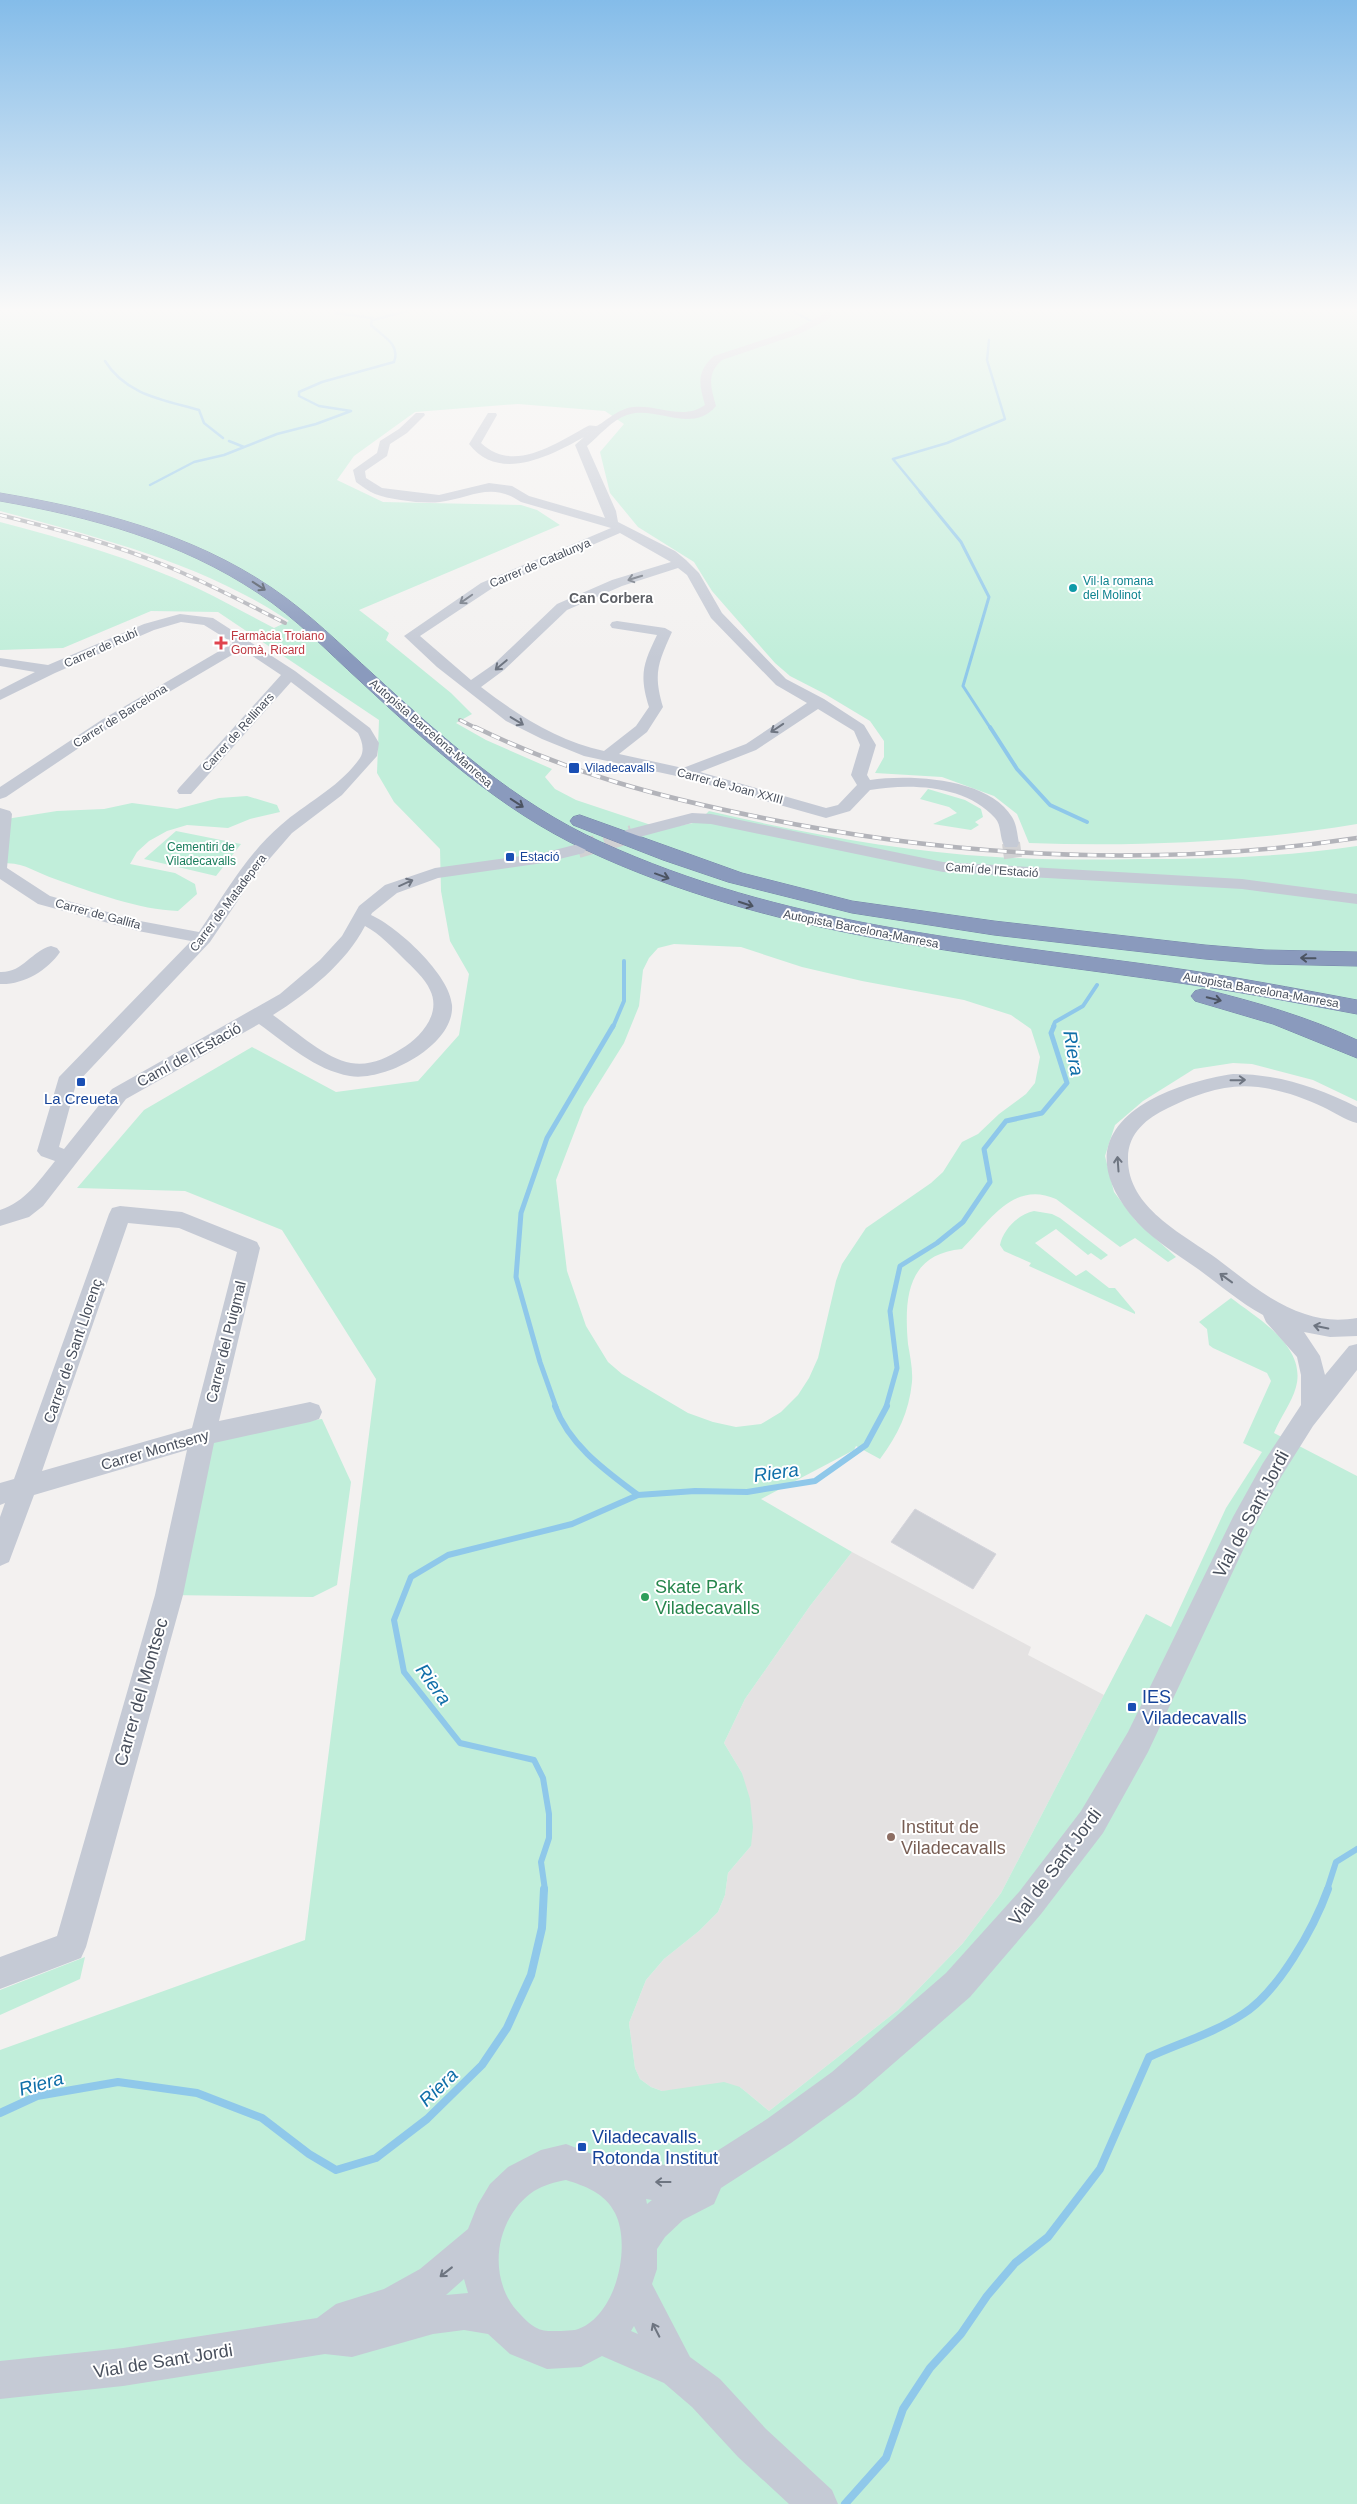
<svg xmlns="http://www.w3.org/2000/svg" width="1357" height="2504" font-family="Arial,sans-serif">
<style>
.education{fill:#e4e2e2}
.green{fill:#c1eeda;fill-rule:evenodd}
.lines{fill:none;stroke-linecap:round;stroke-linejoin:round}
.stream-far5{stroke:#8fc8ea;stroke-width:2.5}
.stream-far4{stroke:#8fc8ea;stroke-width:3}
.stream-far3{stroke:#8fc8ea;stroke-width:4}
.stream-far2{stroke:#8fc8ea;stroke-width:5}
.stream-far1{stroke:#8fc8ea;stroke-width:6}
.stream{stroke:#8fc8ea;stroke-width:8}
.building{fill:#cdcfd5;stroke:#d5d5dc}
.minor-tunnel{stroke:#d1d1d3;stroke-width:18;stroke-dasharray:18 9;stroke-linecap:butt}
.highway-casing{stroke:#7585a9;stroke-width:1}
.minor{fill:#c5cad5;fill-rule:evenodd}
.highway{fill:#8a9abd;fill-rule:evenodd}
.rail-far1-casing{stroke:#b3b4ba;stroke-width:4}
.rail-casing{stroke:#b3b4ba;stroke-width:4.5}
.rail-far1{stroke:#fff;stroke-width:2.5;stroke-dasharray:7;stroke-linecap:butt}
.rail{stroke:#fff;stroke-width:3;stroke-dasharray:9;stroke-linecap:butt}
.oneway{stroke:#6e7581}
.oneway2{stroke:#4c5462}
.culture-dot{fill:#0f9aa8;stroke:#fff;stroke-width:2}
.health-dot{fill:#e0444e;stroke:#fff;stroke-width:2}
.transit-dot{fill:#1a4fb4;stroke:#fff;stroke-width:2}
.leisure-dot{fill:#2e9e5b;stroke:#fff;stroke-width:2}
.education-dot{fill:#8d6e63;stroke:#fff;stroke-width:2}
.labels{text-anchor:middle;stroke-width:4;stroke-linejoin:round;paint-order:stroke}
.far-street-label{font-size:12px;fill:#49505d;stroke:#fff}
.far-culture-label{font-size:12px;fill:#0d838f;stroke:#fff;text-anchor:start}
.far-health-label{font-size:12px;fill:#be3a42;stroke:#fff;text-anchor:start}
.far-transit-label{font-size:12px;fill:#164399;stroke:#fff;text-anchor:start}
.far-park-label{font-size:12px;fill:#1a7e5d;stroke:#fff}
.far-neighbourhood-label{font-size:14px;font-weight:bold;fill:#5d5f65;stroke:#fff}
.street-label{font-size:15px;fill:#49505d;stroke:#fff}
.transit-label{font-size:15px;fill:#164399;stroke:#fff}
.near-street-label{font-size:18px;fill:#49505d;stroke:#fff}
.near-leisure-label{font-size:18px;fill:#27864d;stroke:#fff;text-anchor:start}
.near-transit-label{font-size:18px;fill:#164399;stroke:#fff;text-anchor:start}
.near-education-label{font-size:18px;fill:#785e54;stroke:#fff;text-anchor:start}
.near-water-label{font-size:19px;font-style:italic;fill:#106fa9;stroke:#fff}
</style>
<rect width="100%" height="100%" fill="#f3f1f0"/>
<!-- education -->
<path class="education" d="M852 1552 1031 1647 1028 1655 1104 1695 1001 1893 963 1943 898 2010 769 2111 740 2087 662 2091 651 2087 640 2079 635 2068 629 2023 646 1980 664 1959 699 1931 718 1912 725 1895 728 1873 751 1846 742 1773 724 1743 745 1699 810 1606Z"/>
<!-- green -->
<path class="green" d="M0 308H1357V824C1249 842 1139 847 1029 843L1017 814 994 796 942 777 875 773 884 757V741L870 721 825 694 790 676 775 663 712 591 694 562 638 527 610 493 600 452 624 424 605 411 518 404 415 412 354 456 337 480 383 502 521 505 537 510 560 525 359 610 389 633 386 640 451 693 472 714 456 723 486 740 552 769 545 777 555 789 576 800 663 829 698 822 709 811C803 833 899 851 996 857 1043 860 1091 860 1139 859 1212 859 1285 857 1357 846V1101L1313 1080 1252 1064 1233 1063 1194 1069 1143 1101 1115 1125 1105 1156 1114 1192 1136 1221 1176 1257 1168 1262 1135 1238 1120 1247 1056 1199C1013 1180 989 1222 962 1249 907 1254 904 1298 908 1344 910 1356 913 1370 912 1382 909 1412 898 1435 880 1459L856 1446 854 1450 761 1499 852 1552 810 1606 745 1699 724 1743 742 1773 750 1799 753 1827 751 1846 728 1873 725 1895 718 1912 699 1931 664 1959 646 1980 629 2023 635 2068 640 2079 651 2087 662 2091 724 2082 740 2087 769 2111 898 2010 963 1943 1001 1893 1146 1614 1171 1627 1226 1508 1262 1452 1243 1443 1271 1381 1267 1373 1213 1348 1209 1345 1207 1329 1199 1322 1231 1298C1257 1318 1307 1346 1296 1387 1292 1402 1280 1418 1274 1433L1357 1476V2504H0V2050L305 1940 376 1379 282 1230 185 1191 77 1188 144 1110 252 1047 336 1092 418 1081 459 1035 469 974 450 941 441 891 440 849 394 802 377 773 379 720 218 612 151 611 63 648 0 650V522C68 540 135 559 199 589 224 601 249 615 274 628L289 621C204 564 98 537 0 511ZM674 944 741 947 802 967 862 981 964 1000 1011 1015 1031 1029 1040 1057 1035 1083 1026 1094 999 1114 978 1134 962 1142 943 1172 931 1183 866 1228 842 1264 836 1281 818 1358 809 1378 798 1395 781 1412 761 1424 736 1427 713 1422 688 1413 622 1374 608 1362 586 1326 567 1271 556 1180 584 1107 624 1043 639 1006 643 970 649 958 658 948Z
M928 789 965 800 981 809 983 817 975 822 979 825 971 830 933 824 957 813 949 807 920 799Z
M247 796 277 805 280 812 250 819 228 828 187 825 167 831 149 841 137 852 130 864 175 873 195 884 197 894 178 911C140 910 91 892 55 879 36 873 21 860 0 864V820L57 811 104 809 132 803 177 809 219 798Z
M176 831 241 844 216 876 144 859Z
M1034 1211 1052 1214 1060 1218 1108 1255 1101 1260 1091 1253 1088 1255 1056 1229 1035 1243 1076 1276 1086 1270 1109 1288H1115L1135 1312V1314L1029 1266 1031 1263 1004 1251 1000 1245C1003 1229 1019 1214 1034 1211Z
M322 1419 351 1482 337 1585 313 1597 169 1595 203 1435Z
M85 1957 80 1979 0 2015V1990Z"/>
<g class="lines">
<!-- stream-far5 -->
<path class="stream-far5" d="M787 308 811 321
M373 320 418 308
M105 361C126 395 164 400 199 410L204 423 223 438
M229 441 244 447
M150 485 194 462 224 455 277 434 316 424 351 411 319 406 299 396V392L322 382 394 362C401 344 382 336 371 325L372 318 335 313 346 308
M921 493 893 459 947 443 1005 419 987 360 989 340"/>
<!-- stream-far4 -->
<path class="stream-far4" d="M920 492 961 542 989 597 963 686 991 729"/>
<!-- stream-far3 -->
<path class="stream-far3" d="M990 727 1017 769 1050 805 1087 822
M613 1027 624 1001V961
M1053 1027 1055 1022 1083 1006 1097 985"/>
<!-- stream-far2 -->
<path class="stream-far2" d="M556 1407 540 1362 516 1277 521 1213 547 1138 613 1026
M886 1407 897 1368 890 1311 900 1266 937 1243 963 1222 990 1182 984 1149 1006 1121 1042 1113 1067 1083 1051 1033 1054 1026"/>
<!-- stream-far1 -->
<path class="stream-far1" d="M555 1406C569 1445 606 1471 638 1495
M545 1890 541 1862 549 1838V1814L543 1778 534 1760 460 1743 404 1672 394 1620 411 1577 448 1555 572 1524 638 1495 695 1491 747 1492 815 1481 866 1445 887 1406
M1327 1890 1336 1862 1357 1849"/>
<!-- stream -->
<path class="stream" d="M0 2113 37 2096 118 2082 197 2093 262 2118 309 2154 336 2170 376 2158 427 2119 482 2065 507 2028 531 1975 542 1928 544 1889
M845 2504 886 2458 903 2409 930 2368 961 2334 987 2296 1015 2263 1048 2237 1100 2169 1149 2057C1180 2043 1214 2033 1243 2014 1278 1992 1314 1928 1328 1889"/>
</g>
<!-- building -->
<path class="building" d="M915 1509 996 1554 973 1589 891 1542Z"/>
<g class="lines">
<!-- minor-tunnel -->
<path class="minor-tunnel" d="M1011 843 1013 858
M578 849 632 834"/>
<defs>
<path id="highway" d="M0 493C95 509 191 533 272 588 309 613 341 645 374 675 443 738 515 803 601 842 783 925 971 940 1166 967 1230 976 1293 988 1357 1000V1014C1293 1002 1230 990 1166 981 969 953 769 936 586 850 500 810 429 745 360 681 327 651 296 618 258 593 180 541 91 517 0 501Z
M580 815 742 873 852 901 994 921 1205 945 1265 950 1357 952V966L1265 964 1205 959 994 935 852 913 728 882 663 860 573 825 570 821 573 817Z
M1203 989C1256 1002 1308 1017 1357 1040V1058L1273 1024 1195 1001 1191 996 1195 991Z"/>
</defs>
<!-- highway casing -->
<use href="#highway" class="highway-casing"/>
<!-- minor -->
<path class="minor" d="M824 308H834L829 319 799 334 722 360C706 374 711 388 716 406 692 435 656 405 627 415 612 420 599 436 587 446L616 511 618 522 675 551 686 560 699 573 722 613 786 679 824 699 864 725 876 745 867 775 870 780C910 774 989 778 1012 817 1017 825 1017 834 1019 843L1017 847H1005C999 838 1002 825 995 818 966 785 910 783 870 790L850 811 826 818 681 777 584 756 542 739 506 721 437 667 404 636 481 583 611 528 521 502C491 481 471 498 440 502 423 504 391 500 375 494 368 491 362 486 356 482L353 470 377 453 380 441 399 429 416 413H424L425 415 407 433 390 444 387 456 365 471 366 478 382 488 439 495 489 483 512 486 529 496 605 518 575 445 584 437C550 456 499 483 469 444L488 413H496L497 415 481 443C514 474 556 443 588 426 591 425 593 426 596 426 602 425 616 409 633 407 658 404 683 421 705 405 699 384 696 372 714 356L793 330 822 315ZM620 533 671 562 612 580 557 604 494 664 471 680 420 636 491 589ZM678 568 687 575 711 618 776 685 807 703 746 744 683 768 619 754 647 732 663 707C653 674 658 663 672 632L665 628 617 621 612 622 610 625 612 628 657 635C643 664 639 675 649 707L636 726 604 751C558 741 517 715 481 687L504 670 567 610 622 586ZM818 709 854 731 860 745 851 775 857 785 838 805 826 808 700 772 756 750Z
M180 614 213 618 295 671 370 728 379 743 377 756 342 795 292 833 253 878 210 942 76 1084 59 1147 64 1149 112 1089 280 994 320 960 342 936 359 906 385 885 435 868 543 853 578 844 584 845 586 849 584 853 543 863 438 878 397 893 372 913 371 915C398 927 450 975 452 1005 455 1045 385 1082 350 1076 315 1070 287 1044 259 1024L126 1099 43 1206 29 1217 0 1226V1210C26 1201 38 1182 55 1161L41 1156 37 1151 59 1077 191 941 138 931 38 904 0 879V808L10 811 12 814 7 868 50 896 140 921 199 932C224 895 247 854 281 825 306 803 340 787 360 758 365 750 362 741 358 733L291 682 191 794H179L177 791 179 788 281 675 242 649 113 725 6 797 0 799V787L103 719 233 643 204 625 181 622 154 630 55 673 0 700V690L35 672 0 666V658L48 665 144 624ZM365 926C380 934 392 947 403 958 412 967 425 978 430 990 442 1014 420 1038 401 1049 386 1059 369 1066 351 1063 326 1059 294 1030 273 1015 308 993 346 963 365 926Z
M692 813 711 814 943 862 1242 879 1357 894V904L1242 889 943 872 711 824 692 823 632 839 626 838 624 834 626 830Z
M51 946 57 948 60 952C47 971 23 985 0 984V972C23 973 31 951 51 946Z
M1233 1074C1278 1074 1317 1087 1357 1107V1123C1345 1120 1334 1112 1323 1107 1302 1097 1281 1090 1258 1087 1226 1083 1196 1094 1168 1108 1147 1118 1128 1133 1128 1158 1127 1207 1181 1233 1216 1258 1244 1279 1271 1303 1305 1314 1322 1320 1339 1321 1357 1318V1336L1330 1337 1304 1332 1320 1356 1325 1375 1349 1346 1357 1344V1370L1313 1426 1281 1477 1252 1531 1148 1752 1103 1833 1041 1914 970 1997 856 2096 791 2143 721 2188 714 2204 683 2220 665 2237 657 2249V2269L652 2284 690 2357 720 2379 766 2429 832 2490 838 2504H789L738 2457 692 2407 664 2383 602 2356 581 2367 547 2369 510 2354 488 2334 464 2330 433 2334 352 2357 325 2354 123 2386 0 2399V2361L123 2348 317 2318 336 2304 384 2289 420 2269 468 2229 478 2204 490 2184 508 2167 541 2150 566 2144 616 2163 670 2165 697 2155 706 2158 767 2119 832 2072 946 1973 1019 1892 1081 1811 1128 1732 1233 1517 1263 1463 1301 1405V1375L1297 1357 1266 1322 1263 1315C1239 1302 1219 1284 1198 1269 1174 1252 1148 1237 1130 1214 1061 1127 1160 1085 1233 1074ZM566 2180C585 2186 605 2193 615 2213 632 2246 616 2319 575 2330 567 2331 556 2331 548 2331 537 2331 527 2322 520 2314 486 2280 494 2218 534 2191 544 2185 555 2182 566 2180ZM646 2199 652 2200 647 2204ZM464 2279 468 2293 446 2295ZM634 2326 638 2334 631 2331Z
M120 1206 182 1212 257 1242 260 1248 219 1421 310 1402 319 1405 322 1412 319 1419 310 1422 214 1443 183 1595 86 1947 81 1958 0 1989V1957L57 1936 155 1595 187 1450 34 1495 9 1562 0 1566V1517L5 1503 0 1505V1483L14 1479 109 1214 112 1208ZM128 1223 179 1228 237 1252 192 1428 42 1471Z"/>
<!-- highway -->
<use href="#highway" class="highway"/>
<defs>
<path id="rail-far1" d="M0 515C56 529 111 543 164 565 206 582 245 603 285 623
M460 720 478 729"/>
<path id="rail" d="M475 727C572 774 659 797 763 818 959 858 1159 868 1357 838"/>
</defs>
<!-- rail-far1 casing -->
<use href="#rail-far1" class="rail-far1-casing"/>
<!-- rail casing -->
<use href="#rail" class="rail-casing"/>
<!-- rail-far1 -->
<use href="#rail-far1" class="rail-far1"/>
<!-- rail -->
<use href="#rail" class="rail"/>
</g>
<!-- one-way arrows -->
<defs><path id="oneway-shaft" d="M-6 0H5M1.5-3L5.5 0L1.5 3" fill="none" stroke-width="1.6" stroke-linecap="round" stroke-linejoin="round" transform="scale(1.25)"/></defs>
<g class="oneway">
<use href="#oneway-shaft" transform="translate(635 578) rotate(163)"/>
<use href="#oneway-shaft" transform="translate(466 599) rotate(145)"/>
<use href="#oneway-shaft" transform="translate(501 665) rotate(140)"/>
<use href="#oneway-shaft" transform="translate(517 721) rotate(31)"/>
<use href="#oneway-shaft" transform="translate(777 728) rotate(146)"/>
<use href="#oneway-shaft" transform="translate(406 883) rotate(-24)"/>
<use href="#oneway-shaft" transform="translate(1238 1080) rotate(-1)"/>
<use href="#oneway-shaft" transform="translate(1118 1164) rotate(-94)"/>
<use href="#oneway-shaft" transform="translate(1226 1278) rotate(-144)"/>
<use href="#oneway-shaft" transform="translate(1321 1327) rotate(-168)"/>
<use href="#oneway-shaft" transform="translate(663 2182) rotate(180)"/>
<use href="#oneway-shaft" transform="translate(446 2272) rotate(142)"/>
<use href="#oneway-shaft" transform="translate(656 2330) rotate(-117)"/>
</g>
<g class="oneway2">
<use href="#oneway-shaft" transform="translate(259 586) rotate(33)"/>
<use href="#oneway-shaft" transform="translate(517 803) rotate(33)"/>
<use href="#oneway-shaft" transform="translate(662 876) rotate(20)"/>
<use href="#oneway-shaft" transform="translate(746 904) rotate(18)"/>
<use href="#oneway-shaft" transform="translate(1308 958) rotate(-179)"/>
<use href="#oneway-shaft" transform="translate(1214 999) rotate(14)"/>
</g>
<!-- sky -->
<linearGradient id="sky" x2="0" y2="1"><stop stop-color="#84bce9"/><stop offset="0.47" stop-color="#faf9f8"/><stop offset="1" stop-color="#faf9f8" stop-opacity="0"/></linearGradient>
<rect width="1357" height="659" fill="url(#sky)"/>
<!-- markers -->
<circle class="culture-dot" cx="1073" cy="588" r="5"/>
<path class="health-dot" d="M218.5 635.5h5v5h5v5h-5v5h-5v-5h-5v-5h5z"/>
<g class="transit-dot">
<rect x="568" y="762" width="12" height="12" rx="2.5"/>
<rect x="505" y="852" width="10" height="10" rx="2.5"/>
<rect x="76" y="1077" width="10" height="10" rx="2.5"/>
<rect x="1127" y="1702" width="10" height="10" rx="2.5"/>
<rect x="577" y="2142" width="10" height="10" rx="2.5"/>
</g>
<circle class="leisure-dot" cx="645" cy="1597" r="5"/>
<circle class="education-dot" cx="891" cy="1837" r="5"/>
<g class="labels">
<!-- far-street labels -->
<g class="far-street-label">
<text transform="translate(540 563) rotate(-23)" y="4">Carrer de Catalunya</text>
<text transform="translate(101 648) rotate(-24)" y="4">Carrer de Rubí</text>
<text transform="translate(120 716) rotate(-32)" y="4">Carrer de Barcelona</text>
<text transform="translate(238 732) rotate(-48)" y="4">Carrer de Rellinars</text>
<text transform="translate(431 733) rotate(41)" y="4">Autopista Barcelona-Manresa</text>
<text transform="translate(730 786) rotate(15)" y="4">Carrer de Joan XXIII</text>
<text transform="translate(992 870) rotate(4)" y="4">Camí de l'Estació</text>
<text transform="translate(228 903) rotate(-53)" y="4">Carrer de Matadepera</text>
<text transform="translate(98 914) rotate(15)" y="4">Carrer de Gallifa</text>
<text transform="translate(861 929) rotate(11)" y="4">Autopista Barcelona-Manresa</text>
<text transform="translate(1261 990) rotate(10)" y="4">Autopista Barcelona-Manresa</text>
</g>
<!-- far-culture labels -->
<g class="far-culture-label">
<text x="1083" y="585">Vil·la romana<tspan x="1083" dy="14">del Molinot</tspan></text>
</g>
<!-- far-health labels -->
<g class="far-health-label">
<text x="231" y="640">Farmàcia Troiano<tspan x="231" dy="14">Gomà, Ricard</tspan></text>
</g>
<!-- far-transit labels -->
<g class="far-transit-label">
<text x="585" y="772">Viladecavalls</text>
<text x="520" y="861">Estació</text>
</g>
<!-- far-park labels -->
<g class="far-park-label">
<text x="201" y="851">Cementiri de<tspan x="201" dy="14">Viladecavalls</tspan></text>
</g>
<!-- far-neighbourhood labels -->
<g class="far-neighbourhood-label">
<text x="611" y="603">Can Corbera</text>
</g>
<!-- street labels -->
<g class="street-label">
<text transform="translate(189 1055) rotate(-29)" y="5">Camí de l'Estació</text>
<text transform="translate(226 1342) rotate(-76)" y="5">Carrer del Puigmal</text>
<text transform="translate(73 1351) rotate(-71)" y="5">Carrer de Sant Llorenç</text>
<text transform="translate(155 1450) rotate(-16)" y="5">Carrer Montseny</text>
</g>
<!-- transit labels -->
<g class="transit-label">
<text x="81" y="1104">La Creueta</text>
</g>
<!-- near-street labels -->
<g class="near-street-label">
<text transform="translate(1251 1514) rotate(-62)" y="6">Vial de Sant Jordi</text>
<text transform="translate(141 1692) rotate(-74)" y="6">Carrer del Montsec</text>
<text transform="translate(1055 1867) rotate(-53)" y="6">Vial de Sant Jordi</text>
<text transform="translate(163 2361) rotate(-9)" y="6">Vial de Sant Jordi</text>
</g>
<!-- near-leisure labels -->
<g class="near-leisure-label">
<text x="655" y="1593">Skate Park<tspan x="655" dy="21">Viladecavalls</tspan></text>
</g>
<!-- near-transit labels -->
<g class="near-transit-label">
<text x="1142" y="1703">IES<tspan x="1142" dy="21">Viladecavalls</tspan></text>
<text x="592" y="2143">Viladecavalls.<tspan x="592" dy="21">Rotonda Institut</tspan></text>
</g>
<!-- near-education labels -->
<g class="near-education-label">
<text x="901" y="1833">Institut de<tspan x="901" dy="21">Viladecavalls</tspan></text>
</g>
<!-- near-water labels -->
<g class="near-water-label">
<text transform="translate(1074 1053) rotate(80)" y="7">Riera</text>
<text transform="translate(776 1472) rotate(-8)" y="7">Riera</text>
<text transform="translate(434 1684) rotate(54)" y="7">Riera</text>
<text transform="translate(41 2083) rotate(-16)" y="7">Riera</text>
<text transform="translate(438 2087) rotate(-44)" y="7">Riera</text>
</g>
</g>
</svg>
